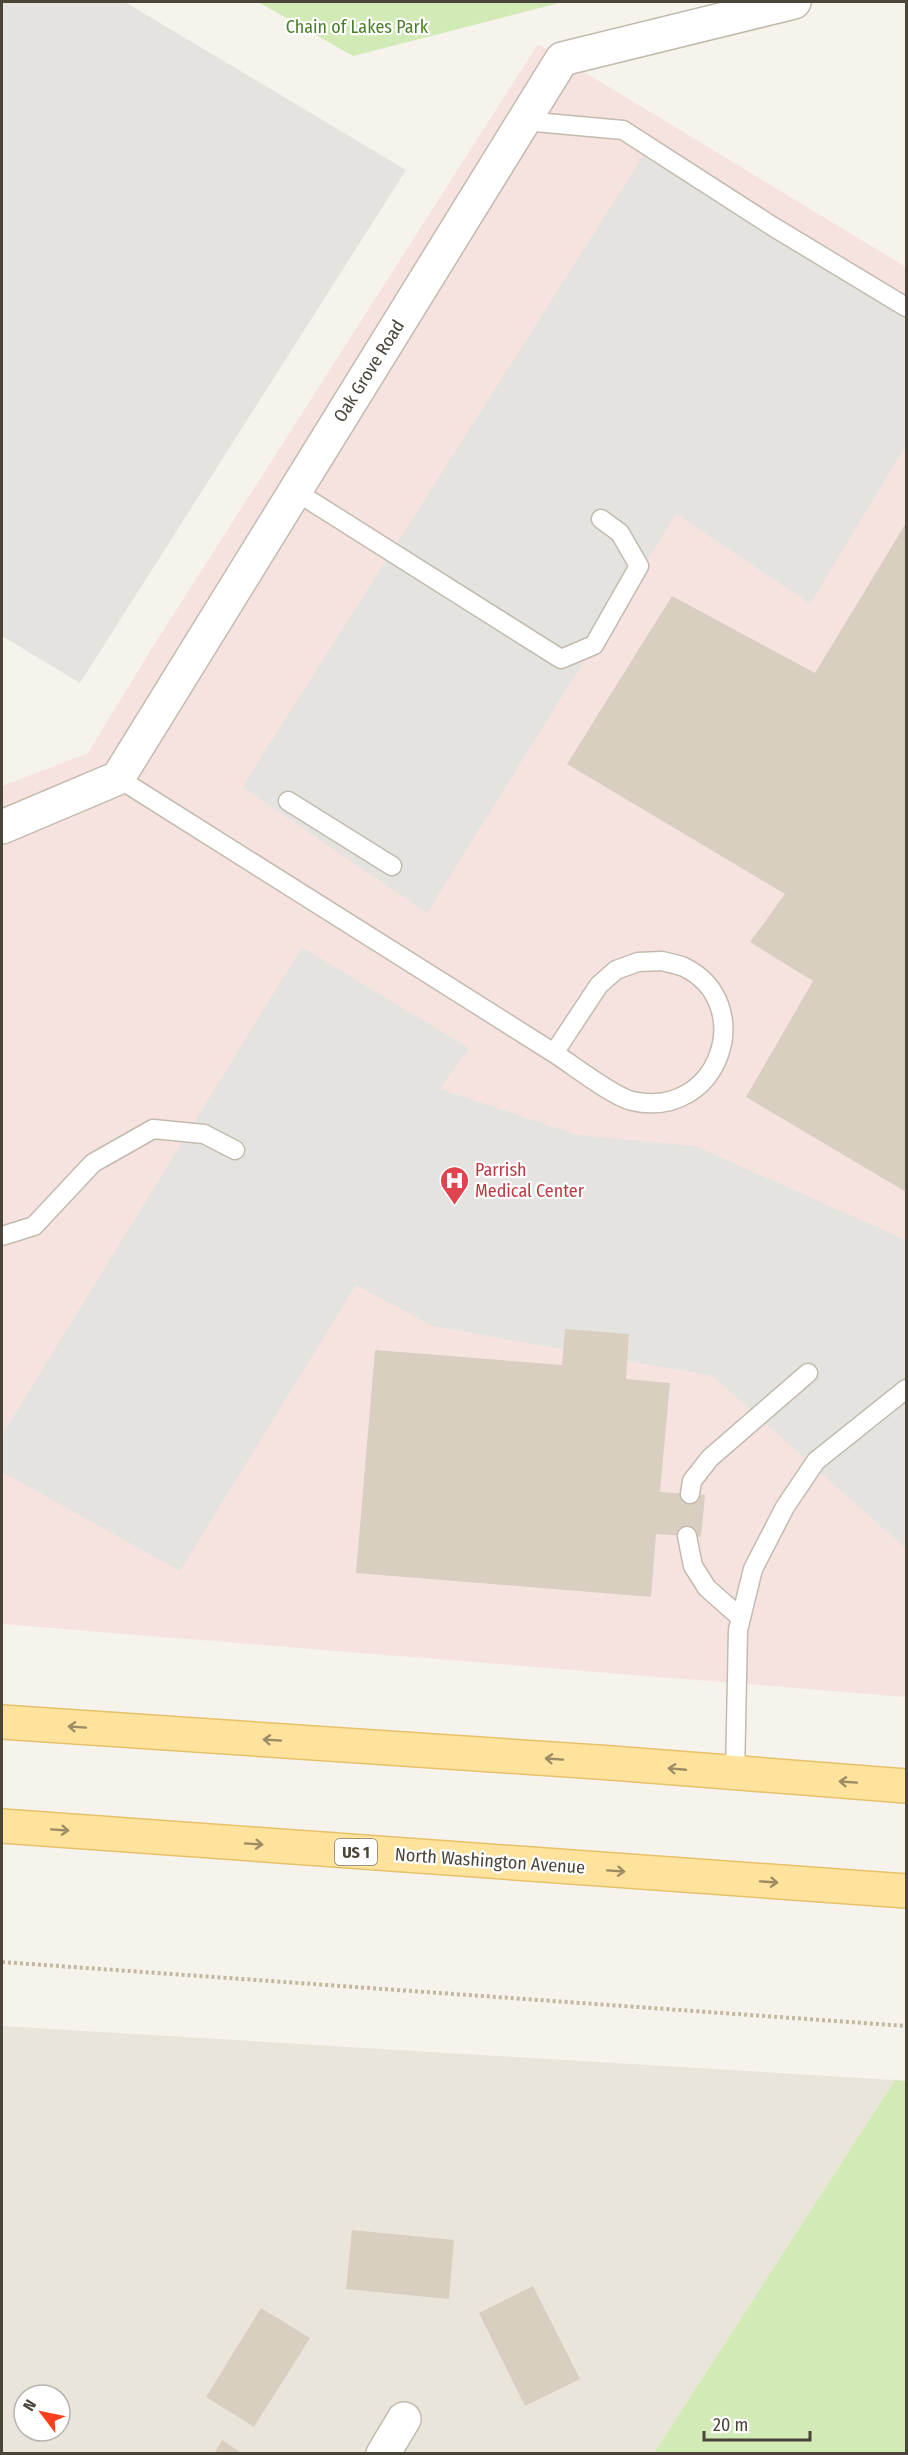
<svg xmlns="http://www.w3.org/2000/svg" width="908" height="2455" font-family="'Fira Sans Condensed',sans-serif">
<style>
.residential{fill:#eae5da;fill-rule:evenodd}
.medical{fill:#f6e3e0}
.green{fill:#d2eab5}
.parking{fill:#e5e3e0}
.building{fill:#d8cfc1}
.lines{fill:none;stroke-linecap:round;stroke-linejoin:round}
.service-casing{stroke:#c2bbae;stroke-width:21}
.minor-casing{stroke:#c2bbae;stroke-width:36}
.primary-casing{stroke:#e6c16a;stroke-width:36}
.path{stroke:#c4b79f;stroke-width:4;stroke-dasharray:3 3;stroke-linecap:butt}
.service{stroke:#fff;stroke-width:18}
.minor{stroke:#fff;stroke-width:33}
.primary{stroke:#ffe39c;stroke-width:33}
.oneway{stroke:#9c8c66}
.labels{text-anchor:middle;stroke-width:4.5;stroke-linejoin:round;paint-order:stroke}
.shield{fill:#fff;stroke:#817c74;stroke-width:1.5}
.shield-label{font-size:16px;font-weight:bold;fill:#4b4439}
.park-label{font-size:18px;fill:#4a7f2a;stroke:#fff}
.street-label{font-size:18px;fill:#4b4439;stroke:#fff}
.health-label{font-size:18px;fill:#be3a42;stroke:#fff;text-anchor:start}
</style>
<rect width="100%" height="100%" fill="#f6f3ec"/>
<!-- residential -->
<path class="residential" d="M2 2026 895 2080 654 2453H2ZM24 2395H60V2431H24Z"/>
<!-- medical -->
<path class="medical" d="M538 44 906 267V1697L2 1624V786L88 753 152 648Z"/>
<!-- green -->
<path class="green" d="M258 2H563L353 56Z
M895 2080 906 2081V2453H654Z"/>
<!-- parking -->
<path class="parking" d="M2 2H125L406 170 80 683 2 636Z
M643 156 906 309V445L810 604 676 514 427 913 242 787Z
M302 947 469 1048 440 1089 578 1135 695 1146 906 1240V1549L712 1376 432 1326 356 1285 180 1571 2 1472V1435Z"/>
<!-- building -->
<path class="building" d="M906 523V1192L746 1097 813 981 750 942 785 894 567 764 672 596 815 673Z
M565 1329 629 1334 626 1379 670 1383 660 1492 705 1495 701 1537 656 1534 651 1597 356 1573 375 1350 562 1365Z
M352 2230 454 2240 449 2299 346 2289Z
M533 2286 580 2379 525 2406 479 2313Z
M261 2308 310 2338 254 2427 206 2397Z
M222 2440 243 2454H214Z"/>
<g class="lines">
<defs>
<path id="service" d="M524 121 623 130 772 226 906 307
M295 491 561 659 594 645 639 566 620 533 601 519
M118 778 554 1053
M288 801 392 866
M662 961C669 963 677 964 684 967 758 1003 720 1121 632 1101 612 1096 573 1065 554 1053L599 985 616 970 638 962Z
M2 1236 34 1226 93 1163 153 1129 204 1134 235 1150
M690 1494 692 1481 710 1458 808 1373
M687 1536 693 1566 707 1588 741 1618
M735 1774 738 1630 753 1569 785 1507 816 1461 906 1389"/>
<path id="minor" d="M2 827 118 778 562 59 794 2
M383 2454 404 2419"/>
<path id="primary" d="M2 1722 612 1763 906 1786
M2 1826 906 1891"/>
</defs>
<!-- service casing -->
<use href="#service" class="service-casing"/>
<!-- minor casing -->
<use href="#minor" class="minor-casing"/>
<!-- primary casing -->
<use href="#primary" class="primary-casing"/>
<!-- path -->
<path class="path" d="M2 1962 906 2026"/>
<!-- service -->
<use href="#service" class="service"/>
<!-- minor -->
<use href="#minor" class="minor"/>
<!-- primary -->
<use href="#primary" class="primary"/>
</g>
<!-- one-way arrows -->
<defs><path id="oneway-shaft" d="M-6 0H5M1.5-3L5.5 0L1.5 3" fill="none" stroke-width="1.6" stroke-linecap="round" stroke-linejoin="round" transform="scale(1.5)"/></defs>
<g class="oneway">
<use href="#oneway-shaft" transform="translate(77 1727) rotate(-176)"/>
<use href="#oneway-shaft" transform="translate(272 1740) rotate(-176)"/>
<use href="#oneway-shaft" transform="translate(554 1759) rotate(-176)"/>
<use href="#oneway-shaft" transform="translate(677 1769) rotate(-175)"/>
<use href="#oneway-shaft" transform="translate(848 1782) rotate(-176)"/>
<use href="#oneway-shaft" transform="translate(60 1830) rotate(4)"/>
<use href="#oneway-shaft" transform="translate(254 1844) rotate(4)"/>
<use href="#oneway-shaft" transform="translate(616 1871) rotate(4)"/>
<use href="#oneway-shaft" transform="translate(769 1882) rotate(4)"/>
</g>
<!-- icons -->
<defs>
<symbol id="hospital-pin" viewBox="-11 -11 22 30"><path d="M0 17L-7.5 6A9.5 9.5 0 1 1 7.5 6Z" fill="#e0444e" stroke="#fff"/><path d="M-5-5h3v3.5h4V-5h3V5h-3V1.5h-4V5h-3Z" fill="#fff"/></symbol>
</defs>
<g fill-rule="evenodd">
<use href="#hospital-pin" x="438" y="1164" width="33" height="45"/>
</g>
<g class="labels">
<!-- shield labels -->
<rect class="shield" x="335" y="1839" width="42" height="26" rx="4.5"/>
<g class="shield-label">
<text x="356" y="1858">US 1</text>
</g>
<!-- park labels -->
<g class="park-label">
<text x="357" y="33">Chain of Lakes Park</text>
</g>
<!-- street labels -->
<g class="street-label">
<text transform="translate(369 371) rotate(-58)" y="6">Oak Grove Road</text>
<text transform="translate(490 1861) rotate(4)" y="6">North Washington Avenue</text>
</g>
<!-- health labels -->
<g class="health-label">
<text x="475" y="1176">Parrish<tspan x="475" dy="21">Medical Center</tspan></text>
</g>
</g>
<!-- border -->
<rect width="908" height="2455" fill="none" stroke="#4b4439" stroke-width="6"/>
<!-- north arrow -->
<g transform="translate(42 2413) rotate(302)"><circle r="28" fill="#ffffff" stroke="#b7b4b0" stroke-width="1.5"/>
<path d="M0-4.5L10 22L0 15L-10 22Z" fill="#fc3f1d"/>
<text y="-9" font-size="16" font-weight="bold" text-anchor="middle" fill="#4b4439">N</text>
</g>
<!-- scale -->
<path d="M704 2431v9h106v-9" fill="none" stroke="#4b4439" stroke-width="3"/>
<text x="713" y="2431" font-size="18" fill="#4b4439" stroke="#ffffff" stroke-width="4.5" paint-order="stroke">20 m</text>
</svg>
